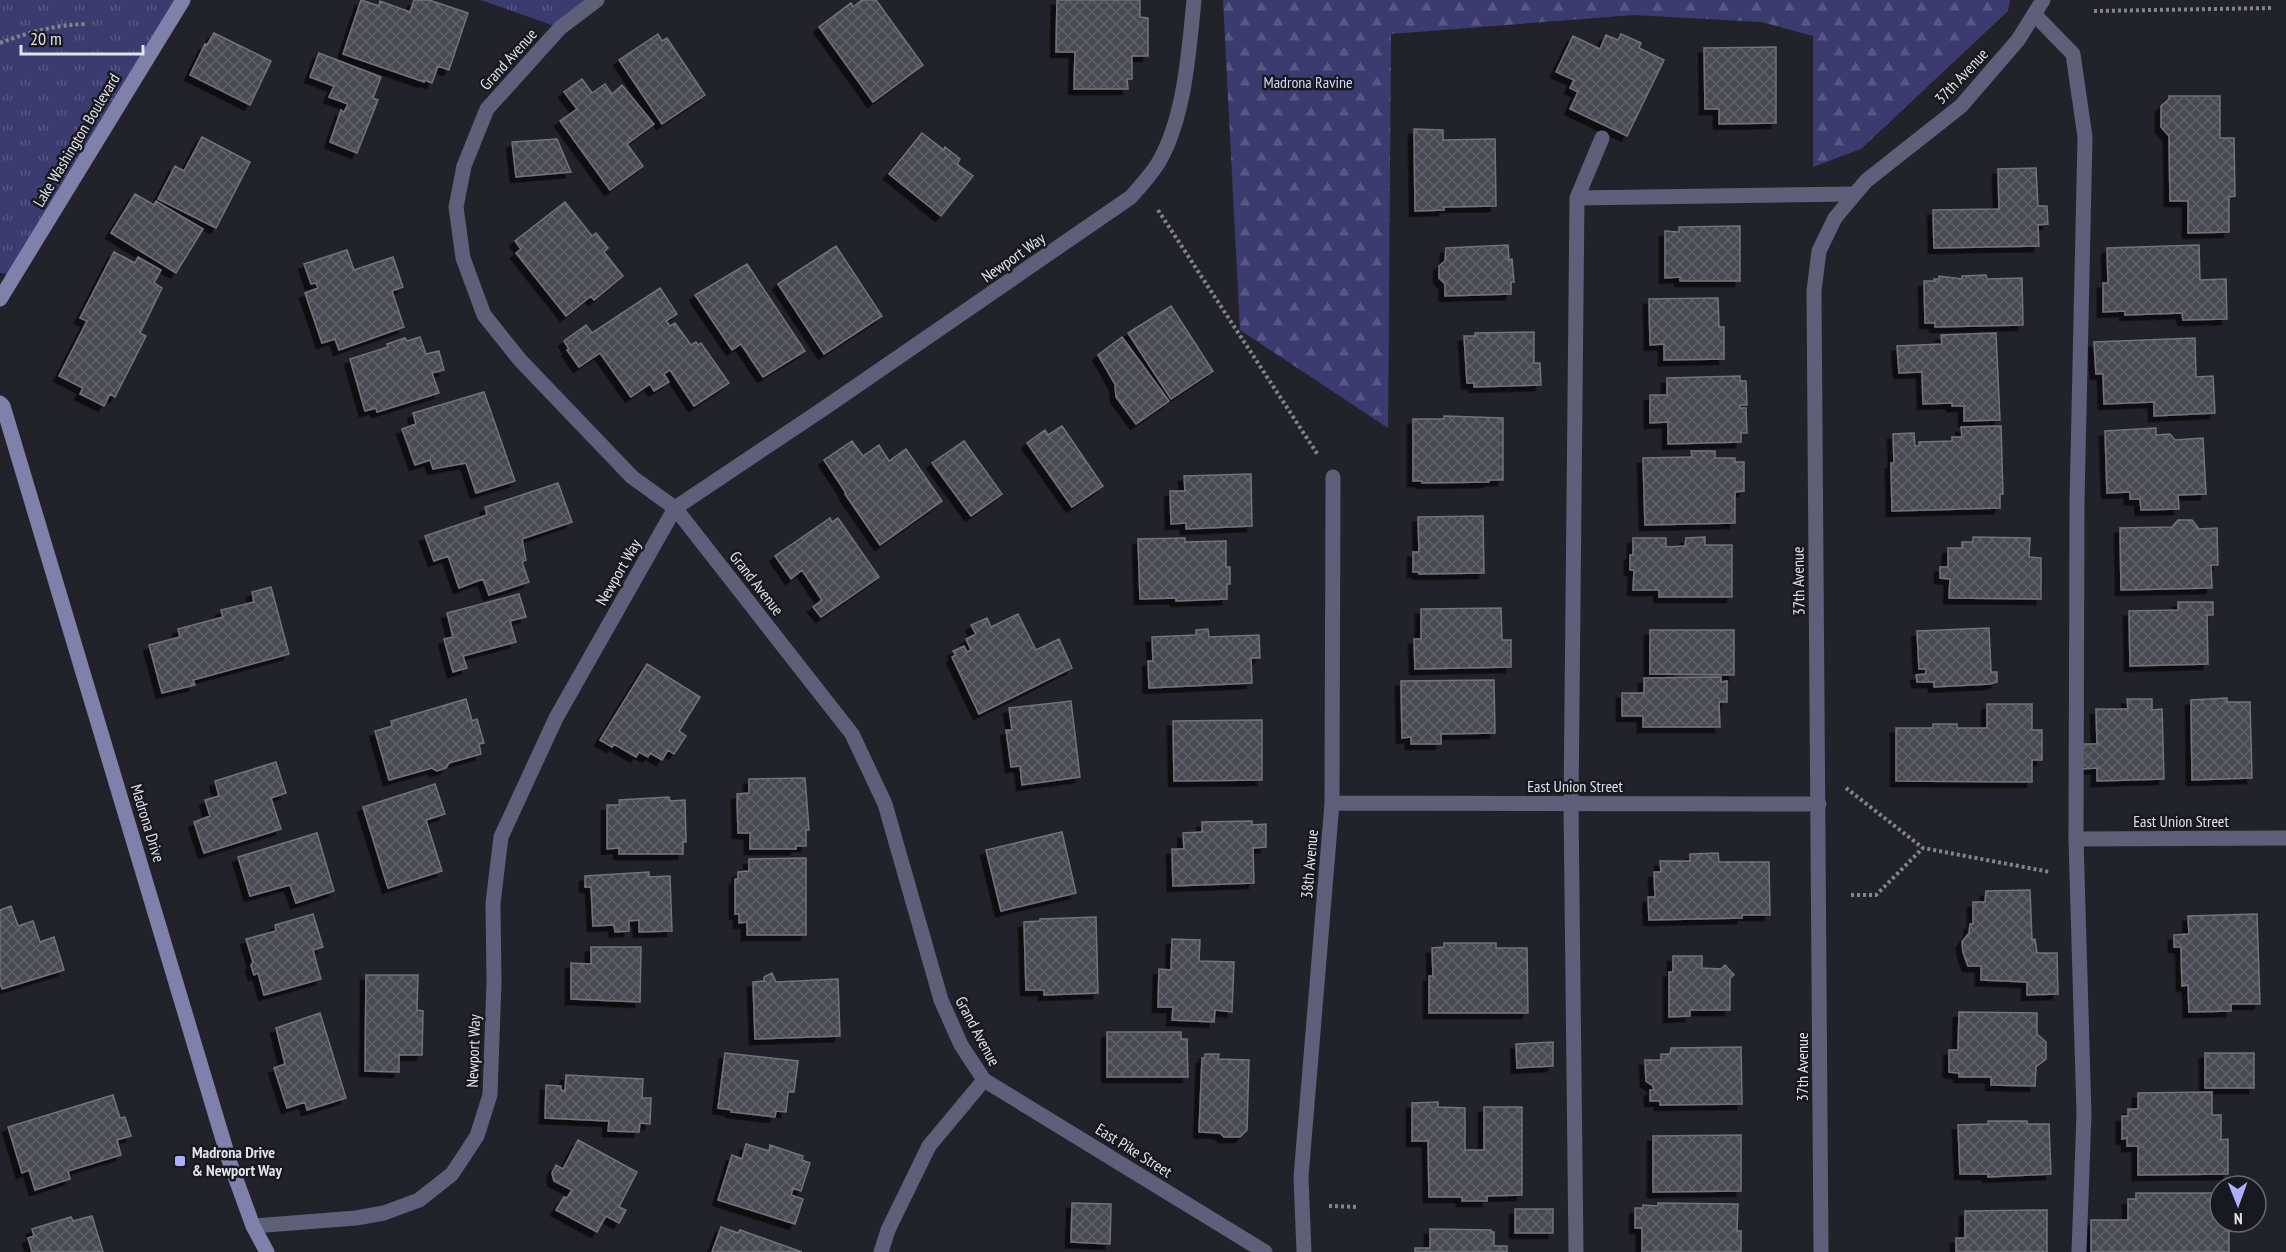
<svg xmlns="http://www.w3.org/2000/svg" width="2286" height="1252" font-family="'PT Sans Narrow',sans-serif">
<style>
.forest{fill:url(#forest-firs)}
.park{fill:url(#park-tufts)}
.building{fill:url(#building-cross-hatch);stroke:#72737c;stroke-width:1.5;filter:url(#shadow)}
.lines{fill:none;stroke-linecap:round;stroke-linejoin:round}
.path{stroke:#84848b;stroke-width:4;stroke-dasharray:3 3;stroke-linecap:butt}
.lane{stroke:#5e5f79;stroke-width:15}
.street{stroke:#5e5f79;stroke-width:15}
.secondary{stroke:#7f81ab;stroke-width:15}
.poi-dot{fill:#adaffb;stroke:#181920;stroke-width:2}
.labels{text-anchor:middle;stroke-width:5;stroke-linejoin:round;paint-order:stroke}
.street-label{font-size:16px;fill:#e2e2e8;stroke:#181920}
.park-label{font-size:16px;fill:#d5d7fb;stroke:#181920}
.poi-label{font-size:16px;font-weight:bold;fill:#e2e2e8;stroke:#181920;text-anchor:start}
</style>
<defs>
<pattern id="forest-firs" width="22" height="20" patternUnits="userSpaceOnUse" patternTransform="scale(1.5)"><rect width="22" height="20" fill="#3c3b6f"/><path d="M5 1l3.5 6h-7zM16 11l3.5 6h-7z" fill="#585784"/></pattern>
<pattern id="park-tufts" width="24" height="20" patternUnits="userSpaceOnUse" patternTransform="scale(1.5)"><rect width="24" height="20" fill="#3c3b6f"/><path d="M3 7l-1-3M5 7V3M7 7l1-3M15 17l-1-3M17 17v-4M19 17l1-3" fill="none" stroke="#585784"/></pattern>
<pattern id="building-cross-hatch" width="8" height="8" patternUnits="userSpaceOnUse" patternTransform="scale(1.5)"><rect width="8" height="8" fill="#484851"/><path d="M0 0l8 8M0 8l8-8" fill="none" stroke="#62626a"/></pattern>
<filter id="shadow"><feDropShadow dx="-5.5" dy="5.5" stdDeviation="0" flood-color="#0009"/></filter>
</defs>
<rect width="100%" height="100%" fill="#22222a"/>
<!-- forest -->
<path class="forest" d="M1223 0H2010L2008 11 1861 149 1813 167V36L1761 22 1634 15 1391 34 1388 428 1240 330Z"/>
<!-- park -->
<path class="park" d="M0 0H181L15 275 0 273Z
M481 0H597L560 28Z"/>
<!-- building -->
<path class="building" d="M361 0 379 6 380 1 410 12 414 0H429L468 13 449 70 438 66 432 83 424 80V82L343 54Z
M862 0H876L923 65 873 102 819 27 851 3 853 7Z
M1057 0H1140V17L1148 18V56H1132V79H1127L1128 89H1074L1075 52H1056Z
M214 33 271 61 250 105 190 75 205 44 207 45Z
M658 34 662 41 667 38 705 95 662 124 619 60Z
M1621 34 1641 43 1639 48 1664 60 1627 136 1570 109 1578 92 1570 88 1574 80 1556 72 1573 36 1600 49 1606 35 1618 40Z
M1776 47V123L1719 124V109H1705L1704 48Z
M319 53 381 77 373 98 378 100 357 153 330 142 341 110 344 112 348 104 329 97 334 86 310 77Z
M582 79 592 93 605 84 612 94 622 85 654 124 627 144 643 166 610 190 560 121 577 109 564 92Z
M2169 96H2220V138H2234L2235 196 2229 197V232L2188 233V201H2170L2169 136 2161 127V106L2169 99Z
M1414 129 1443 130V140L1495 139 1496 206 1444 207V210L1415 211Z
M922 133 944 150 945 147 960 159 957 164 973 176 941 216 889 174Z
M202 137 250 162 216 228 158 199 175 166 184 171Z
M557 139 571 172 516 177 512 142Z
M2036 168 2038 206H2047L2048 224 2038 225 2039 246 1934 248 1933 210 1999 209 1998 169Z
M135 194 154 205 156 201 203 229 176 273 111 233Z
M565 202 592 236 596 233 608 248 604 252 623 276 594 300 591 296 566 316 516 253 521 249 515 241Z
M1740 226V281H1680V277L1665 278V231L1679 232V227Z
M1508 245 1509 260 1512 259 1514 282H1511V294L1445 296V284L1439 278V266L1445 261 1446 248Z
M2199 245 2200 280 2226 279 2227 319 2183 320 2182 313 2125 315V311L2103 312V283H2108L2107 248Z
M836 246 882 316 824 354 778 284Z
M347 250 354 270 393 257 403 287 392 291 404 327 339 350 335 339 322 343 305 293 318 288 316 283 311 284 304 264Z
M114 252 135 263 138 257 161 270 154 283 162 288 140 333 146 336 115 397 110 394 104 406 80 394 83 388 59 376 87 321 80 318Z
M747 264 805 351 763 377 741 344 732 350 695 295Z
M1986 275 1987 279 2022 278 2023 325 1935 327V323H1925L1924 281H1935L1934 279H1939V276L1962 279V276Z
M660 288 677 314 666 321 670 326 675 323 691 345 696 342 698 345 701 343 729 383 694 406 670 370 664 374 669 382 654 391 650 384 631 397 600 353 579 367 567 350 569 349 564 341 586 325 592 333Z
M1718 298 1719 327H1724V359L1664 360V344L1650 345 1649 299Z
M1171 306 1213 371 1171 399 1128 333Z
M1534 332V363H1540L1541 385 1474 387V383H1467L1464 336H1475V333Z
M1996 333 2000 420 1964 421V406H1952V403L1923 404 1922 372 1899 373 1897 346 1942 344 1941 335Z
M420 337 426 354 439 351 444 370 432 373 439 393 377 412 376 408 365 411 350 359 388 347 387 344 405 338 407 341Z
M1122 337 1169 401 1136 424 1116 397 1115 384 1098 355Z
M2195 338 2196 377 2213 376 2215 413 2154 416V402L2104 404 2103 374H2096L2094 342Z
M1740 376V381H1746L1747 405H1740V408H1746L1747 433H1741V442L1668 444V422L1650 423V395H1667V378Z
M484 392 515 481 476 493 466 463 433 469 430 460 415 465 402 429 416 424 413 413Z
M1444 416 1503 418V480H1489V482L1422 483V481H1413V419H1444Z
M1062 426 1103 486 1072 507 1027 443 1045 430 1048 435Z
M2001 426 2003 494H2000V508L1892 511 1891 463H1894L1893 434 1914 433 1915 446H1919V442L1952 441V437H1962L1961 427Z
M2156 428V435L2170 434 2175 440 2203 438 2206 494 2178 495 2179 509 2141 510 2140 499H2130V492L2107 493 2105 431Z
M852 441 863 456 879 445 889 461 906 449 942 501 880 545 845 494 846 493 824 460Z
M964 441 1002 494 971 516 932 463Z
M1691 451H1715V458H1735V462H1744V491L1735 492V523L1645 525 1643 458 1692 457Z
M1251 474 1252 526 1186 529V523L1171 524 1170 491H1185L1184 476Z
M558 483 572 522 522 539 526 560 522 562 529 582 489 595 483 579 459 588 448 556 434 561 425 536 487 515 485 507Z
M1483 516 1484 573 1419 574V572H1413V552H1419L1418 517Z
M830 518 832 522 838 518 879 577 821 617 813 607 822 600 802 570 791 579 775 556Z
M2178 520H2192L2199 529 2217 528 2218 565H2211L2212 588 2121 590 2120 528 2172 527Z
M1705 537V545H1732V597H1659V590H1633L1634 570H1630V555H1633V538H1666V547L1685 546 1686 538Z
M1973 537 2030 538 2029 557 2041 558V599L1949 598 1950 579 1940 578V567H1948V548H1962V542H1973Z
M1185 538V542L1226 541V567H1230V584H1227V599L1176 601V598L1140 599 1138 539Z
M271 587 289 654 193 680 195 685 162 693 149 645 180 637 178 629 223 617 221 610 254 602 252 592Z
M519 594 526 617 510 621 516 642 463 656 467 668 453 672 444 639 453 637 447 613Z
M2178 602H2213V615H2207L2208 664 2130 666 2129 611 2178 610Z
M1501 608 1502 640H1511V667L1415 669 1414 639H1421V609Z
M1018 614 1036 650 1059 639 1072 668 979 714 952 657 956 655 953 651 964 646 967 652 971 650 966 639 976 634 971 625 987 618 991 627Z
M1989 628 1991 672H1997V682L1990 684 1934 687V682H1917L1916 675 1926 674V669H1919L1917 631Z
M1208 629 1209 637 1259 635 1260 658H1251L1252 683 1149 688 1148 661H1153L1152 637 1196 635V630Z
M1650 630H1734V675L1650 674Z
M647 664 700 697 679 731 686 736 674 754 668 750 662 760 650 753 648 757 639 752 636 757 614 744 612 747 600 740Z
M1721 677V682L1727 681V702H1719L1720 727H1643V716H1622V693H1644V678Z
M1494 680 1495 733 1441 734V744H1411V737L1402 738 1401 681Z
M2227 698V702H2250L2252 778 2192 780 2191 700Z
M466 699 472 721 477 719 484 743 479 744 481 754 449 763 446 768 437 771 432 768 389 780 375 731 392 726 391 721Z
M2127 699H2152V710L2162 709 2164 779 2097 781V768L2081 769 2080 744H2097L2096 709H2128Z
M1071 701 1080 777 1022 785 1020 766 1011 767 1006 730H1012L1009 708Z
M1987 704H2032V730H2042V760H2032V782L1896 781V728H1933V724H1957V728H1987Z
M1262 720V780L1174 781 1173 721Z
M276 762 286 793 271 798 281 829 204 853 194 822 210 816 205 800 219 796 215 781Z
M805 778 809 830H806V846H796V849H750V833H738L737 794 749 793V779Z
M435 784 445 814 426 820 442 871 388 888 363 807Z
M669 797 670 801 685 800 686 842H683V854H619V848L607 849V805H620L619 800Z
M1252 821V825L1266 824V847L1253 848 1254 883 1173 886 1172 849H1184L1183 833 1202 832V822Z
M1062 832 1076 893 1001 911 986 850Z
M317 833 334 891 296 903 290 885 250 896 238 857Z
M1718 853 1719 862H1769L1770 915H1742V918L1649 920 1648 897H1655L1654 872H1661L1660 861H1690V854Z
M806 858V935H747V922L739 923V914H735V879H738V872L749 871V859Z
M649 872V877L670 876 672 931 639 932V920L629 921V931L615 932 614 925 593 926 591 887H585V876Z
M2030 890 2032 940 2035 939 2037 953H2057L2058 994 2027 995V982L1981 980V966H1968L1963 952 1962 942 1969 933 1970 924H1973V902H1985L1986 891Z
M11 906 18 926 33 921 40 942 54 937 64 970 2 989 0 983V910Z
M313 914 323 947 313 950 321 979 264 995 258 973 254 975 251 965 253 962 246 939 276 931 275 925Z
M2257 914 2260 1004H2231V1011L2189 1012 2188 985 2182 986 2181 947H2174V935L2189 934 2188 916Z
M1096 917 1098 993 1044 995V990H1026L1024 922 1040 921V919Z
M1172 939 1200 940 1199 961 1234 962 1232 1012 1215 1010 1214 1022 1172 1020 1173 1007H1158L1159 969 1171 970Z
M1444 943H1496V948H1527L1528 1013H1429V976H1433L1432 948 1444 947Z
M591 947H641L640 1002 571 999V963L591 964Z
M1673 956H1702V968L1721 969 1725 965 1734 975 1730 978V1010H1690V1016L1669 1017V972H1673Z
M772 973 776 982 838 979 840 1036 755 1039 753 982 764 981V977Z
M366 975H418L417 1010 423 1011 422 1055H399V1072L365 1071Z
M1959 1012 2037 1013V1034L2046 1042V1059L2036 1067 2035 1086 1991 1085V1077H1959V1073L1949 1072V1050H1958Z
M320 1013 346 1098 307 1110 305 1102 287 1108 274 1068 285 1064 276 1028Z
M1107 1032H1181V1039H1187L1188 1077H1107Z
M1553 1042V1066L1517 1068 1516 1044Z
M1741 1047 1742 1104 1660 1105V1101H1650V1090H1654L1653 1086 1646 1081 1645 1060H1661V1054H1670L1671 1048Z
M725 1053 798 1061 794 1092H788L786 1112 776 1111 775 1117 731 1112 732 1110 718 1108Z
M2205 1053H2254V1088H2205Z
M1205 1054H1219L1218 1059 1249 1060 1247 1130 1240 1137H1224L1220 1133 1199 1132 1202 1058H1205Z
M566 1075 643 1079 642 1098H651L650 1124 640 1123 639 1132 608 1131 609 1121 545 1118 546 1085 561 1086V1090L565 1091Z
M2212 1092V1115H2221V1140L2228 1139V1174L2138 1175V1146H2127V1138L2122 1139V1116H2128V1109H2138V1093Z
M113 1095 120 1118 125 1117 131 1136 117 1140 121 1155 68 1171 70 1179 35 1190 29 1170 22 1173 8 1127Z
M1438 1102V1107L1465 1108V1150H1484V1107H1522V1195L1487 1196V1201H1462V1197H1429L1428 1141H1412V1103Z
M1988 1121H2027V1124H2049L2051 1174 1988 1177V1174H1960L1958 1125 1988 1124Z
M1741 1135V1191L1653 1192V1136Z
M578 1140 637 1172 619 1207 626 1210 619 1223 606 1216 597 1232 556 1210 564 1197 567 1198 572 1190 554 1181 552 1173 556 1165 563 1169Z
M746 1144 769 1151 770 1145 803 1156 802 1160 810 1163 801 1191 793 1188 791 1195 803 1199 795 1224 718 1200 732 1155 742 1159Z
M2136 1193H2220V1222H2229V1252H2091V1220H2128V1199H2136Z
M1072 1203 1111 1204 1110 1244 1071 1242Z
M1658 1203 1738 1204 1737 1231H1741V1252H1642V1228H1635V1208H1643V1205L1658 1206Z
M1515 1209H1553V1233H1515Z
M2047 1210V1252H1956V1238H1965V1211Z
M92 1216 103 1252H32L28 1238 34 1236 32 1229 71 1217 73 1221Z
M721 1227 738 1233 740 1230 802 1252H712Z
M1430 1229 1491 1230V1232H1494V1246H1507V1252H1415V1248H1430Z"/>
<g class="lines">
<!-- path -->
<path class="path" d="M2094 11 2274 8
M0 43C29 32 55 25 86 24
M1158 210 1318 455
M1846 788 1923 848 2050 872
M1851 895H1876L1923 848
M1329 1206 1359 1207"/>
<!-- lane -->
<path class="lane" d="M2034 14 2073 54 2085 137 2077 503 2076 839 2084 1114 2079 1252
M1577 198 1854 194
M1576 1252 1571 805 1577 198 1602 138"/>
<!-- street -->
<path class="street" d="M597 0 560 28 487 109 464 166 456 207 463 258 484 315 520 360 632 477 675 508 852 734 885 804 941 1000 961 1045 984 1080 929 1146 888 1230 881 1252
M1332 803 1819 804
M2076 839 2286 838
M984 1080 1265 1252
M253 1226 356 1218 384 1213 419 1200 452 1174 477 1136 490 1095 494 982 493 903 501 837 556 718 675 508 823 409 1131 197C1141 185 1153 173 1160 160 1185 115 1189 50 1194 0
M1304 1252 1301 1177 1332 803 1333 477
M1821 1252 1814 291 1819 251 1835 218 1866 181 1961 106 2018 40 2043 0"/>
<!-- secondary -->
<path class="secondary" d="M0 299 183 0
M0 403 3 406 230 1163 253 1226 267 1252"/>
</g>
<!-- markers -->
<rect class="poi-dot" x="174" y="1155" width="12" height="12" rx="3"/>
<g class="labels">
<!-- street labels -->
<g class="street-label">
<text transform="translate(508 59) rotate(-48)" y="6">Grand Avenue</text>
<text transform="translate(1961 76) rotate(-47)" y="6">37th Avenue</text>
<text transform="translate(76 140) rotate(-59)" y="6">Lake Washington Boulevard</text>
<text transform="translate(1013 257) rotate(-35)" y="6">Newport Way</text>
<text transform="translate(618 572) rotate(-60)" y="6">Newport Way</text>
<text transform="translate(1798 581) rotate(-91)" y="6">37th Avenue</text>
<text transform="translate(757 583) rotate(52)" y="6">Grand Avenue</text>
<text x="1575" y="792">East Union Street</text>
<text x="2181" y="827">East Union Street</text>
<text transform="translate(148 823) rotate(73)" y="6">Madrona Drive</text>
<text transform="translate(1309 864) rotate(-85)" y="6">38th Avenue</text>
<text transform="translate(978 1031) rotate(62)" y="6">Grand Avenue</text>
<text transform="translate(473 1051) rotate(-88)" y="6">Newport Way</text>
<text transform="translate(1802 1067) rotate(-90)" y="6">37th Avenue</text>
<text transform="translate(1134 1150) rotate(32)" y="6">East Pike Street</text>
</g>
<!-- park labels -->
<g class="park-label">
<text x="1308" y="88">Madrona Ravine</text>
</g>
<!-- poi labels -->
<g class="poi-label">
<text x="192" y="1158">Madrona Drive<tspan x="192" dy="18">&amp; Newport Way</tspan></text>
</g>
</g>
<!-- north arrow -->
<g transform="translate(2238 1204) rotate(179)"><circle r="28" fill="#181920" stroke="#696970" stroke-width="1.5"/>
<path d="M0-4.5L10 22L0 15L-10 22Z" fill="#adaffb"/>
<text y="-9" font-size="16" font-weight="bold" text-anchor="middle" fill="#e2e2e8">N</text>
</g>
<!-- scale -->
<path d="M21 45v9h122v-9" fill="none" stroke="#e2e2e8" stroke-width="3"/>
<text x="30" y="45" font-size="18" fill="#e2e2e8" stroke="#181920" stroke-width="4.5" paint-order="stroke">20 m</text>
</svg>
